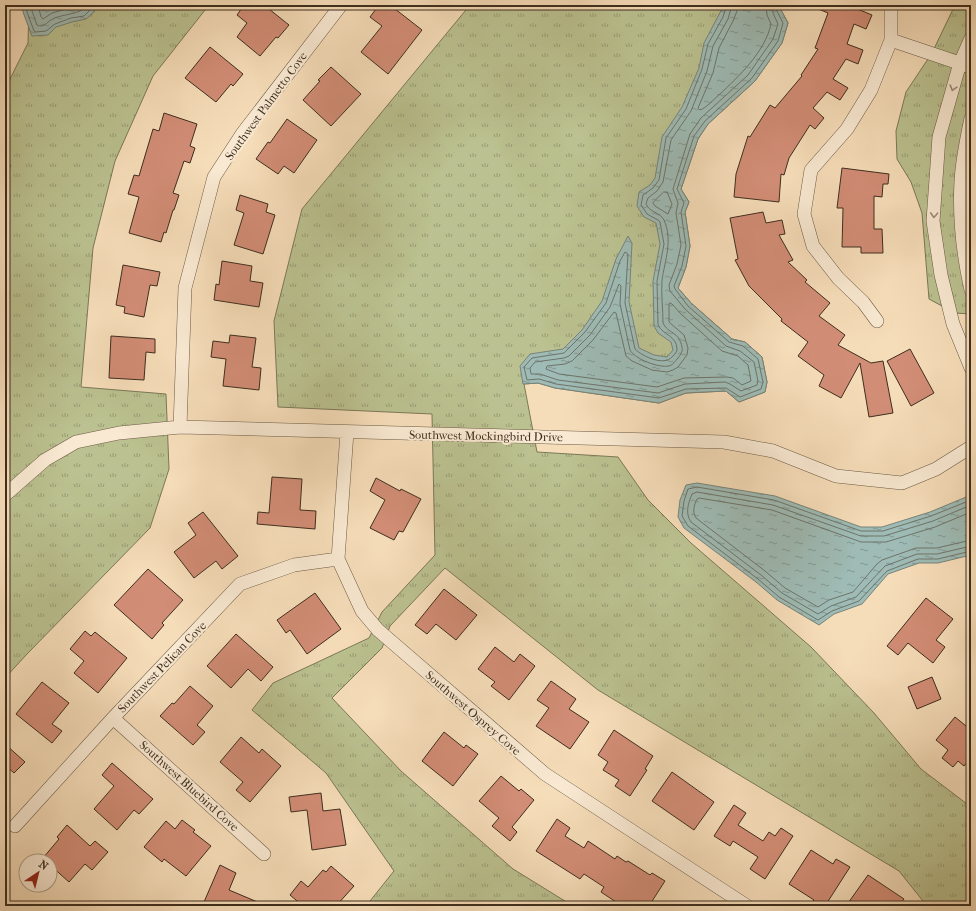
<svg xmlns="http://www.w3.org/2000/svg" width="976" height="911" font-family="'IM FELL French Canon',serif">
<style>
.grass{fill:url(#grass-tufts);stroke:#7c7857}
.water{fill:url(#water-ripples);stroke:#788379}
.lines{fill:none;stroke-linecap:round;stroke-linejoin:round}
.shore{stroke:#6e746a;stroke-width:1}
.building{fill:#d28d76;stroke:#3e2e1e}
.street-casing{stroke:#6c5a45;stroke-width:14}
.street{stroke:#f9e9d2;stroke-width:13}
.oneway{stroke:#9c8c78}
.labels{text-anchor:middle;stroke-width:4;stroke-linejoin:round;paint-order:stroke}
.street-label{font-size:12px;fill:#3e2e1e;stroke:#f9e9d2}
</style>
<defs>
<pattern id="grass-tufts" width="24" height="20" patternUnits="userSpaceOnUse"><rect width="24" height="20" fill="#bbc190"/><path d="M3 7l-1-3M5 7V3M7 7l1-3M15 17l-1-3M17 17v-4M19 17l1-3" fill="none" stroke="#999d75"/></pattern>
<pattern id="water-ripples" width="26" height="14" patternUnits="userSpaceOnUse"><rect width="26" height="14" fill="#9ebbb5"/><path d="M2 4q2-2 4 0t4 0M15 11q2-2 4 0t4 0" fill="none" stroke="#829893"/></pattern>
</defs>
<rect width="100%" height="100%" fill="#f6ddb9"/>
<filter id="stains"><feTurbulence type="fractalNoise" baseFrequency=".005" numOctaves="4"/><feColorMatrix values="0 0 0 0 .2 0 0 0 0 .09 0 0 0 0 .02 0 0 0 .5 -.17"/></filter>
<radialGradient id="worn" r=".72"><stop offset=".6" stop-color="#630" stop-opacity="0"/><stop offset="1" stop-color="#630" stop-opacity=".3"/></radialGradient>
<!-- grass -->
<path class="grass" d="M29 5H209L153 76 115 161 93 248 81 387 166 394 169 469 150 528 27 654 5 678V174L11 166 5 158V89L28 43Z
M470 5H781V10L788 23 782 43 755 81 708 124 698 139 681 189 689 202 685 212 690 246 686 267 678 288 691 303 732 339 745 342 762 357 767 382 765 392 739 402 726 391 686 393 659 403 555 388 538 383 524 384 537 452 618 457 648 500 691 543 811 647 874 713 921 769 971 807V906H927L899 871 598 690 445 568 390 626 382 648 332 698 401 771 513 869 573 906H366L394 871 326 773 252 710 273 683 369 638 382 612 435 555 432 414 278 407 274 321 302 209Z
M955 5H971V314L955 313 929 299 922 213 911 182 897 159 896 131 906 92 932 53Z"/>
<!-- water -->
<path class="water" d="M23 5H97L94 12 86 19 72 22 56 27 48 35 32 36 23 12Z
M724 5H781V10L788 23 782 43 755 81 708 124 698 139 681 189 689 202 685 212 690 246 686 267 678 288 691 303 732 339 745 342 762 357 767 382 765 392 739 402 726 391 686 393 659 403 555 388 538 383 523 384 520 366 530 354 563 349 582 330 602 301 616 259 628 236 632 243 629 302 639 348 654 355 667 357 673 350 671 342 658 333 654 326 653 281 660 244 656 223 644 217 637 206 639 192 650 185 655 178 662 137 682 107 699 68 704 43Z
M697 483 775 496 861 527H882L930 512 971 495V555L938 563H919L888 574 862 604 834 614 819 625 777 600 756 582 684 528 678 517 680 500 686 485Z"/>
<g class="lines">
<!-- shore -->
<path class="shore" d="M27 5V12L34 31 36 32 46 31 55 24 71 18 84 16 90 10 93 5
M32 5V11L37 25C44 28 46 23 51 20 62 13 80 16 87 5
M38 5 41 17 43 19 52 13 80 5
M727 5 723 17 708 44 702 69 686 109 666 138 659 180 653 188 643 195 641 205 647 214 658 220 660 222 664 244 657 281 658 325C663 335 677 336 677 349 677 352 675 354 672 357 664 366 643 357 635 349L625 303 628 254 625 252 620 261 606 303 585 332 564 353 532 358 524 367 527 380 539 379 556 384 659 398 686 389 726 388 740 397 761 389 763 382 758 359 743 346 729 342 688 306 675 289 674 286 682 266 686 246 681 212 684 203 677 189 694 136 705 121 752 78 778 41 783 23 777 11V5
M732 5 728 19 713 46 707 71 691 111 671 140 663 182 657 191 648 198 646 204C650 213 660 212 664 220 673 240 665 260 662 280 661 294 663 309 663 323 668 334 679 331 682 347 683 351 681 354 678 358 675 361 673 365 669 366 658 368 635 359 630 350L620 304 621 286 619 284 610 307 590 335 569 356 564 358 535 362 530 368 531 374H540L558 380 658 393 685 384 725 382 730 384 741 391 757 385 758 381 754 362 740 351 726 346 685 309 670 291 669 285 677 264 681 245 676 213 678 203 673 189 690 134 701 118 748 75 773 39 778 24 773 13 772 5
M738 5 737 11 733 21 719 48 713 73 698 108 700 110C706 108 713 100 719 95 739 76 765 52 771 24L767 15 766 5
M664 192H667L672 204 668 214 655 206 653 203Z
M670 303 672 304 681 314 722 351 738 356 748 365 751 381 742 385 733 378 727 377 684 378 657 387 559 374 546 369 547 366 565 364 572 361 593 340 614 312 616 313 626 356 632 361 652 370 667 372 673 370 678 367 687 355 688 348 684 335 669 322V305Z
M971 500 931 516 883 531H861L774 500 697 487 688 489 684 501 682 516 688 526 758 579 779 597 818 620 832 611 859 601 887 571 918 559H938L971 551
M971 505 933 521 884 536H861L773 505 697 492 692 494C688 504 685 513 691 522L761 575 782 593 818 614 831 606 856 597 885 566 917 554H937L971 546
M971 512 935 527 886 542H861L772 510 699 498 697 499C694 505 692 512 696 518L765 571 785 588 818 607 829 600 853 592 877 564 882 560 916 548H937L971 540"/>
</g>
<!-- building -->
<path class="building" d="M244 5H264L289 25 278 38 276 37 260 56 237 37 247 23 237 15Z
M379 5H390L422 30 388 74 361 52 382 26 370 17Z
M809 5H856L855 8 872 15 866 29 854 24 847 44 863 50 858 64 846 59 833 79 848 88 840 100 827 92 813 108 824 118 815 129 810 125 789 158 784 175 781 174 779 202 734 197 736 174 748 136 750 137 770 105 775 108 802 76 801 75 818 49 815 48 828 13Z
M210 47 243 74 233 86 231 84 216 102 185 78Z
M331 67 361 94 331 126 303 100 320 81 318 80Z
M164 113 197 124 190 146 195 148 190 163 184 161 173 193 179 195 174 210H173L166 233 164 232 161 242 129 233 139 197 128 194 134 175 139 176 153 129 159 131Z
M287 119 317 140 294 173 284 166 278 174 256 159 268 142 270 143Z
M842 168 889 174 888 184H883L882 197 874 196V229H882L883 253H861V247H842L843 208H837Z
M240 195 268 204 266 212 275 215 263 254 234 245 244 213 236 210Z
M763 212 766 223 782 220 785 234 779 235 793 260 788 262 807 280 805 282 830 303 819 316 845 335 838 345 871 363 883 361 893 413 869 417 860 363 841 398 819 386 824 375 798 356 808 342 781 321 782 319 749 286 735 260 738 259 730 218Z
M222 261 252 266 250 281 263 283 259 307 214 300 216 284 219 285Z
M123 265 160 272 157 286 150 285 144 317 124 313 125 307 116 305Z
M230 335 256 338 252 367 261 368 259 390 223 386 226 359 211 357 213 341 229 343Z
M111 336 155 339V353L146 352 144 380 109 378Z
M910 349 934 393 911 406 887 361Z
M272 477 302 479 300 510 316 511 315 529 257 524 258 512 269 513Z
M376 478 400 491 401 489 421 499 403 532 399 531 394 540 370 528 385 500 370 491Z
M203 512 238 556 222 569 216 561 194 578 174 552 196 535 188 523Z
M148 569 183 600 162 623 164 625 152 639 114 605Z
M444 589 477 615 456 640 436 624 427 634 415 625Z
M315 593 341 629 307 654 290 630 286 633 277 620Z
M926 598 953 619 936 640 945 647 933 663 908 643 898 655 887 646Z
M85 631 91 636 95 632 127 658 98 693 74 673 84 661 70 649Z
M236 634 273 667 261 681 248 669 231 688 207 666Z
M495 647 514 662 520 654 535 666 509 700 491 686 495 682 478 669Z
M932 677 941 699 917 709 908 687Z
M551 681 576 699 569 709 589 722 570 749 536 726 549 708 537 700Z
M42 682 69 703 52 724 62 731 52 743 16 714Z
M190 686 213 706 197 725 205 732 193 745 160 716 172 703 174 704Z
M955 717 971 730V758L964 766 958 761 953 767 942 758 948 750 936 740Z
M614 730 653 756 645 769 647 770 630 796 615 786 619 780 603 770 608 762 598 755Z
M444 732 464 748 466 745 478 754 453 786 422 761Z
M241 737 259 753 262 749 281 766 250 802 236 790 243 782 220 762Z
M5 744 25 762 14 773 5 765Z
M112 763 153 799 139 814 134 810 117 830 94 809 114 786 102 775Z
M672 772 714 802 694 830 652 801Z
M501 776 519 791 521 789 534 800 512 827 517 832 510 841 492 826 499 818 479 801Z
M321 793 323 811 340 809 346 845 312 850 307 810 291 812 289 797Z
M734 805 746 813 738 825 763 841 769 832 775 836 781 828 793 836 765 879 750 869 758 857 733 841 730 846 714 836Z
M557 819 570 828 565 836 584 848 588 841 615 859 617 856 626 862 628 861 650 875 652 873 665 881 649 906H635L628 901 624 906H622L601 892 604 887 584 874 580 879 536 851Z
M182 820 195 830 193 832 211 846 186 876 164 859 162 862 144 847 166 821 175 829Z
M67 825 90 846 95 841 108 852 92 870 85 864 69 882 50 865V861H46L43 858 59 839 57 837Z
M811 850 833 864 836 859 850 867 825 906H817L812 903 814 900 789 884Z
M220 865 236 873 229 890 267 906H213L204 902Z
M331 866 354 886 336 906H303L290 895 301 881 308 887 323 870 326 872Z
M868 875 904 899 899 906H846Z"/>
<g class="lines">
<defs>
<path id="street" d="M971 38 960 63 939 137 933 221 941 275 953 324 971 368
M891 40 971 67
M971 118C967 137 962 162 961 181 959 218 963 255 971 290
M877 321 863 302 838 278 813 246 804 214 811 170 847 129 871 90 891 40V5
M180 427 185 288 214 177 242 134 341 5
M347 432 338 559 362 611 378 630 545 774 747 906
M5 495 45 460 76 442 119 433 180 427 724 442 773 451 836 476 902 483 936 469 971 447
M113 718 264 854
M15 826 113 718 240 584 294 565 338 559"/>
</defs>
<!-- street casing -->
<use href="#street" class="street-casing"/>
<!-- street -->
<use href="#street" class="street"/>
</g>
<!-- one-way arrows -->
<defs><path id="oneway-chevron" d="M-2-3.5L2.5 0L-2 3.5" fill="none" stroke-width="1.6" stroke-linecap="round" stroke-linejoin="round"/></defs>
<g class="oneway">
<use href="#oneway-chevron" transform="translate(953 88) rotate(106)"/>
<use href="#oneway-chevron" transform="translate(934 215) rotate(93)"/>
</g>
<g class="labels">
<!-- street labels -->
<g class="street-label">
<text transform="translate(266 106) rotate(-54)" y="4">Southwest Palmetto Cove</text>
<text transform="translate(486 436) rotate(1)" y="4">Southwest Mockingbird Drive</text>
<text transform="translate(162 667) rotate(-46)" y="4">Southwest Pelican Cove</text>
<text transform="translate(473 713) rotate(41)" y="4">Southwest Osprey Cove</text>
<text transform="translate(189 786) rotate(42)" y="4">Southwest Bluebird Cove</text>
</g>
</g>
<!-- margin -->
<rect width="976" height="911" fill="none" stroke="#f6ddb9" stroke-width="20"/>
<rect x="6" y="6" width="964" height="899" fill="none" stroke="#3e2e1e" stroke-width="2"/>
<rect x="10" y="10" width="956" height="891" fill="none" stroke="#3e2e1e"/>
<!-- north arrow -->
<g transform="translate(38 873) rotate(35)"><circle r="19" fill="#f9e9d2" stroke="#ae9e8a"/>
<path d="M0-3L7 15L0 10L-7 15Z" fill="#8f2418"/>
<text y="-6" font-size="11" font-weight="bold" text-anchor="middle" fill="#3e2e1e">N</text>
</g>
<rect width="100%" height="100%" filter="url(#stains)"/>
<rect width="100%" height="100%" fill="url(#worn)"/>
</svg>
